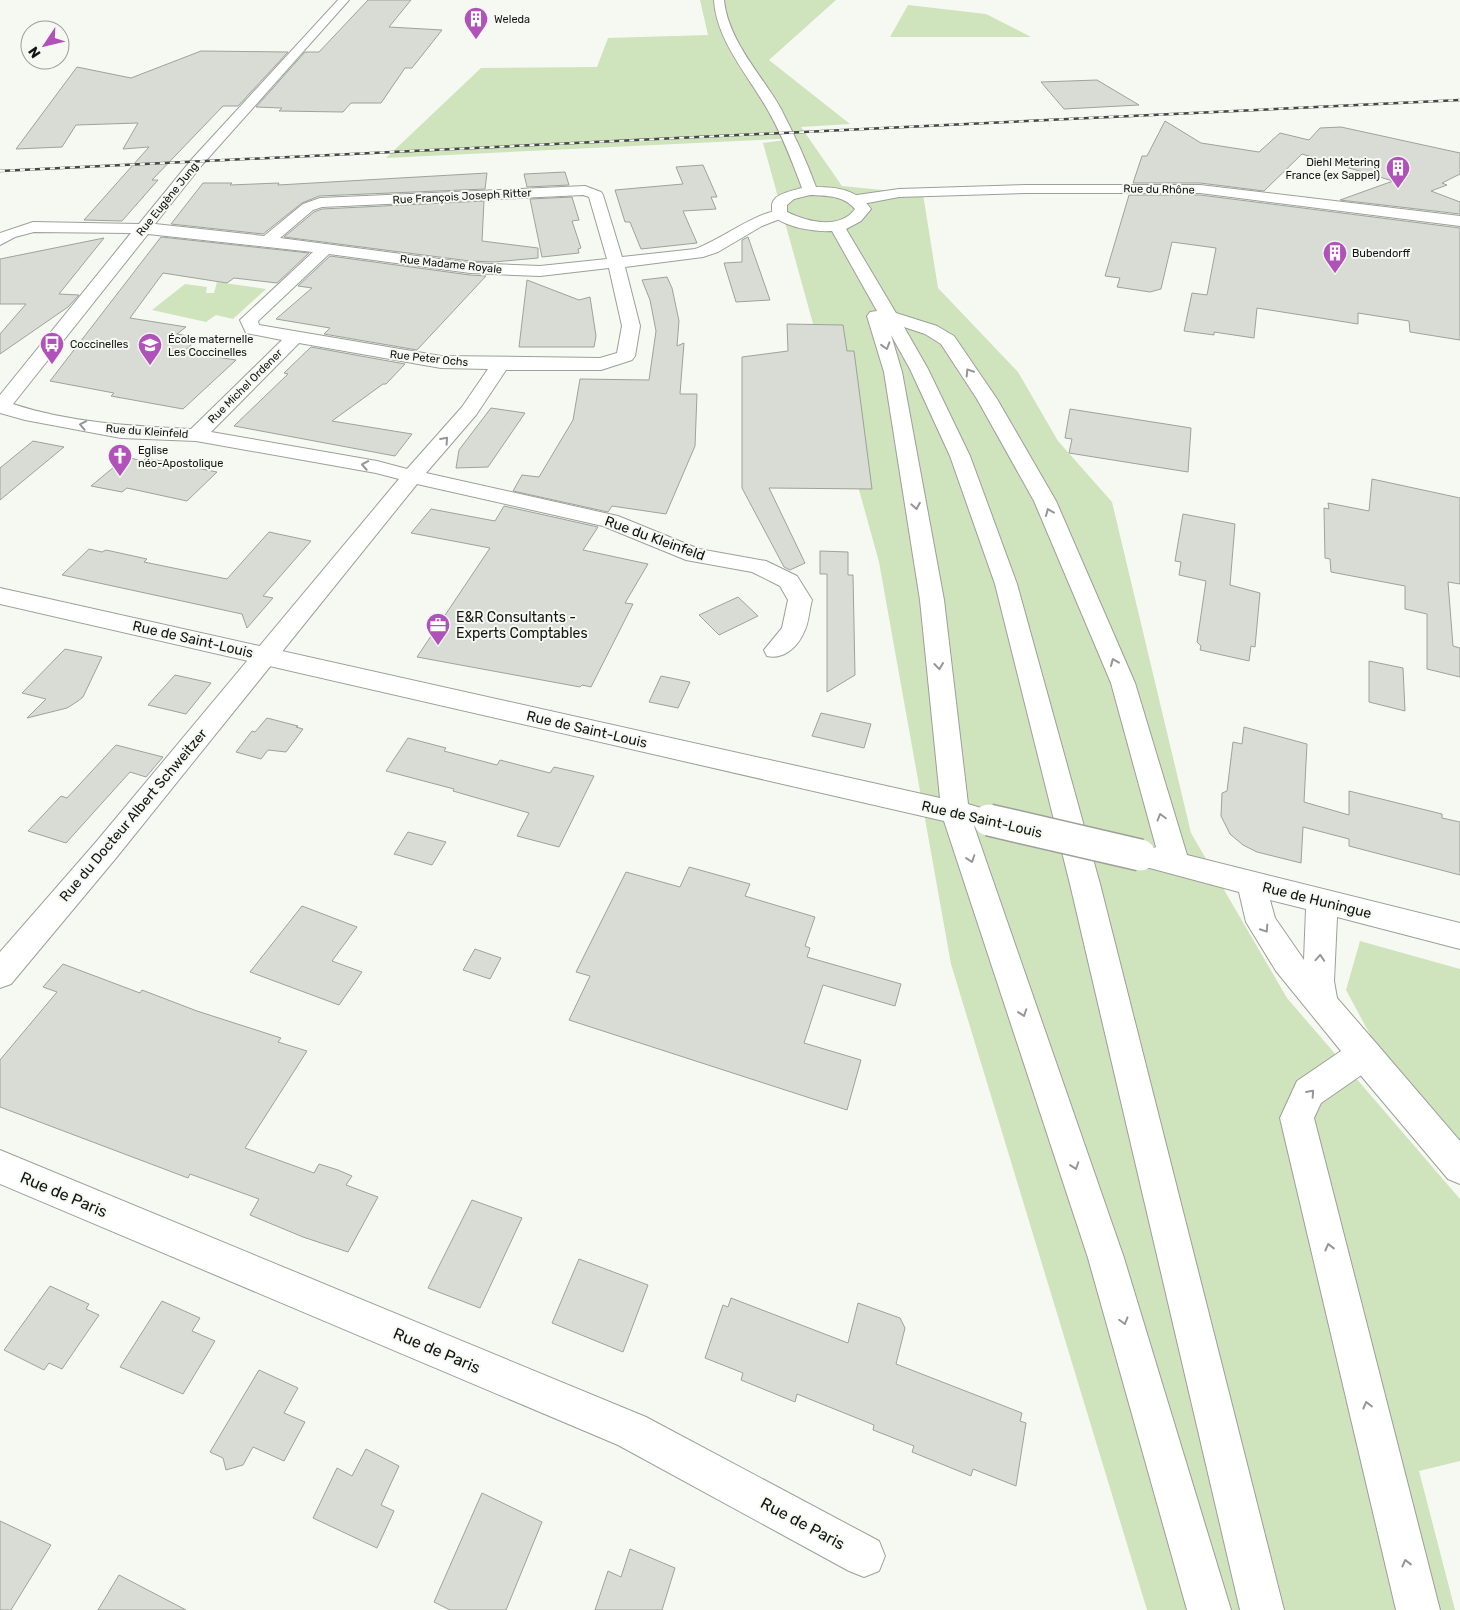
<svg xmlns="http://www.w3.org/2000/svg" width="1460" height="1610" font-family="Rubik,sans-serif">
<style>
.green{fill:#cfe3bc}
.building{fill:#d9dcd5;stroke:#9ea29b}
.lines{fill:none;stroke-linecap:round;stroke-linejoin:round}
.minor-casing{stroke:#9ca099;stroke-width:2}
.tertiary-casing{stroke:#9ca099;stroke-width:2}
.secondary-casing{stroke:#9ca099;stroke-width:2}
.minor{fill:#fff;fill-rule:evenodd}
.tertiary{fill:#fff;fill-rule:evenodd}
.secondary{fill:#fff;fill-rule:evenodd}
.rail-casing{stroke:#454643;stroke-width:2.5}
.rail{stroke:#f6f9f2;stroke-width:2;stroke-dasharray:5;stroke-linecap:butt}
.secondary-bridge-casing{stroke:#9ca099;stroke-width:34;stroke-linecap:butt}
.secondary-bridge{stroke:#fff;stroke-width:31}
.oneway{stroke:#959695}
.labels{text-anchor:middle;stroke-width:4;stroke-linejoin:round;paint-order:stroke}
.far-poi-label{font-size:11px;fill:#141513;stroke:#f6f9f2;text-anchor:start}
.far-street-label{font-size:11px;fill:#141513;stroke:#f6f9f2}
.street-label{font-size:14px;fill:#141513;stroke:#f6f9f2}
.poi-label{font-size:14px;fill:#141513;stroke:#f6f9f2;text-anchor:start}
.near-street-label{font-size:16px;fill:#141513;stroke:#f6f9f2}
</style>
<rect width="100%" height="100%" fill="#f6f9f2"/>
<!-- green -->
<path class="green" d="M700 0H836L769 60 850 124 801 127 842 186 923 194 938 288 1018 372 1058 441 1112 502 1191 833 1287 998 1460 1199V1461L1419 1471 1455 1610H1147L951 964 879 562 763 143 800 138 386 158 481 68 597 67 608 38 708 35Z
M908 5 986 14 1031 37H890Z
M217 282 266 289 233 319 216 315 206 322 152 310 185 284 207 287 206 293H214Z
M1360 941 1460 969V1140L1373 1040 1346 990Z"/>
<!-- building -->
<path class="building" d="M368 0H411L389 27 442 30 412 68H405L381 103H351L343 112 279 111 282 108 256 107 305 52H319Z
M201 51 288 52 238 106H223L152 180H158L122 221 84 220 149 147 123 149 138 123 76 125 62 147 16 149 77 67 131 78Z
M1097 80 1139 105 1064 109 1041 82Z
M1165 121 1201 143 1259 152 1280 133 1309 140 1320 128 1341 127 1460 153V174L1442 183 1447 185 1431 191 1460 202V214L1340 200 1393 181 1302 154 1264 191 1200 183H1133L1142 156H1147Z
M703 165 717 197H711L716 209 683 211 697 243 641 249 630 222H625L615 190 683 184 676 167Z
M565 172 569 185 527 187 524 174Z
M487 173 485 189 319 196 302 203 263 234 171 224 203 183H232L230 185 279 183 278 185Z
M1129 195H1200L1460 228V340L1410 332 1409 321 1358 313V324L1257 308 1254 338 1214 332V335L1184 331 1192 293 1207 295 1216 248 1172 242 1161 289 1150 292 1117 287 1120 278 1105 276Z
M572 197 579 220 572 221 581 248 578 249 579 253 542 257 530 199Z
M484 201 482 241 538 248V258L494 262 470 261 284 237 314 212 322 209Z
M161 237 309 253 277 283 234 278 227 283 163 273 130 318 186 327 177 334 199 338 183 352 236 360 183 409 111 396 114 393 50 381Z
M748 237 770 300 736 302 724 263 742 262V240Z
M104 238 59 294 79 295 68 307 0 354V334L26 304H0V259Z
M330 256 470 275 486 276 417 350 324 334 330 328 276 319 312 288 298 286Z
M667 277 672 288 679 321 677 346 684 343 680 394H697L695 446 666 514 612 506 608 512 513 491 522 475 539 477 573 420 580 379 649 380 656 331 650 300 642 280Z
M527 280 579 300 590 297 596 336 594 347H519Z
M787 324 843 325 847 351H854L872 489 769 488 805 563 790 570 784 567 742 488V357L788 351Z
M311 347 405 364 386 384H383L332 421 412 434 395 456 234 426 288 374 284 373Z
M491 408 525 413 488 467 456 468 459 450Z
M1070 409 1191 428 1188 472 1069 453 1072 439 1065 438Z
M33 441 64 447 0 500V468Z
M126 457 143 461 146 458 217 472 187 501 127 488 122 492 91 486Z
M1372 479 1460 498V584L1448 582 1453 646 1460 648V677L1427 669V614L1405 609V586L1331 572 1330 559 1325 558 1324 508 1329 509 1328 503 1369 511Z
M504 506 598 527 583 550 648 564 625 603 633 604 591 687 582 685 580 687 417 657 490 548 411 533 431 509 495 521Z
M1183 514 1235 524 1230 585 1260 593 1255 647 1251 646 1249 661 1200 650 1201 646 1197 642 1206 581 1179 575 1181 562 1175 561Z
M269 532 311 541 263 596 273 598 247 628 242 614 62 575 89 549 102 552 106 550 147 559 144 562 227 579Z
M820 551 848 552V575H853L855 675 827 692V574H820Z
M738 597 758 616 719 635 699 615Z
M65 649 102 657 83 697 78 701 67 708 27 718 46 699 22 693Z
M1369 661 1403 668 1405 711 1369 702Z
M175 675 211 683 186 714 148 705Z
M661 676 690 682 678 708 649 702Z
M821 713 871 724 864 748 812 736Z
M267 718 298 726 296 727 303 729 286 752 268 750 261 759 236 752 252 731 255 732Z
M1244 727 1307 744 1304 802 1349 815V791L1442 814V818L1460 822V875L1349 846V839L1303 827 1301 863 1257 852 1243 845 1230 834 1221 816 1222 793 1227 791 1233 742 1242 744Z
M408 738 446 748 444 751 497 765 500 760 550 773 554 767 594 776 559 847 517 836 529 813 453 791 454 789 386 771Z
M116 745 163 757 146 777 130 772 66 843 28 831 61 796 67 798Z
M408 832 446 842 432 865 394 854Z
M689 867 750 884 745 896 815 917 805 946 810 948 807 957 901 984 895 1006 823 985 804 1043 861 1060 847 1110 569 1020 590 976 576 972 626 872 680 887Z
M302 906 357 927 332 961 362 972 339 1005 250 972Z
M475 949 501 958 490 979 463 970Z
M63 964 140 993 142 990 197 1011 281 1038 278 1042 307 1051 245 1148 314 1173 319 1164 338 1170 352 1176 346 1185 378 1197 348 1252 303 1237 250 1215 259 1199 190 1174 188 1178 0 1107V1060L57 992 43 987Z
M472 1200 522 1218 480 1308 428 1288Z
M579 1259 648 1285 623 1352 552 1323Z
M50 1286 89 1304 86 1309 99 1315 62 1369 49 1363 44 1370 4 1350Z
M731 1298 848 1343 858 1303 900 1318 905 1328 896 1364 1022 1413 1020 1421 1026 1423 1016 1486 973 1469 971 1476 912 1452 914 1446 873 1430 874 1425 797 1394 795 1402 741 1380 743 1373 705 1358 723 1305 728 1307Z
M162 1301 200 1318 192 1331 215 1341 183 1394 120 1367Z
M259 1370 298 1388 284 1413 305 1422 284 1461 253 1447 243 1465 226 1470 223 1458 210 1452Z
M366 1449 399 1466 381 1505 394 1511 377 1548 313 1518 337 1468 352 1476Z
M482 1493 542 1522 506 1610H450L434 1602Z
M0 1521 51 1545 11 1610H0Z
M630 1549 675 1568 662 1610H595L608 1571 621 1577Z
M119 1575 186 1610H98Z"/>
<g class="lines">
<defs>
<path id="minor" d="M338 0H349L202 165 155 224 264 236 303 204 320 198 585 186 601 192 603 195 622 257 695 249C718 242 764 206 785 211L788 214 785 217 762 226 718 252 703 257 625 267 640 326 635 356 632 360 601 370H506L476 415 426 473 618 516 699 549 766 561 797 576 812 600C809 610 809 623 804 632 798 647 783 660 767 656L764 650 782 628 788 600 780 586 752 572 686 560 603 526 417 484 116 858 11 984 0 988V952L96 842 399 479 376 473 196 441 121 438 25 420 0 413V395L131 233 34 232 15 237 0 245V233L33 222 139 224 192 159ZM583 195 589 197 607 259 540 266 470 263 280 238 313 210 322 207ZM148 234 313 252 240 320 246 333 282 340 191 429C131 426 70 423 13 404ZM329 254 470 273 540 276 609 268 622 326 617 353 600 358 441 356 259 325 258 321ZM299 343 441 368 488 369 462 407 407 469 377 461 211 432Z
M1364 1039 1376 1043 1460 1141V1184L1448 1179 1352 1065 1348 1054 1352 1043Z
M0 1150 646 1417 879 1541 885 1556 879 1571 864 1577 849 1571 618 1445 0 1184Z"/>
<path id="tertiary" d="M1026 185H1200L1460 216V226L1200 193H1026L899 197 857 205 852 203 849 200 852 197 857 195 899 189Z"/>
<path id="secondary" d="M714 0H724C728 41 762 75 781 109 794 134 806 160 816 187 838 187 858 190 871 209L861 221 846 229 896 313 937 326 954 336 997 399 1056 501 1135 683 1187 855 1460 923V949L1337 917 1334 981 1337 998 1376 1043 1380 1054 1376 1065 1321 1103 1314 1118 1440 1610H1396L1280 1118 1297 1081 1341 1051 1276 971 1246 922 1239 892 1146 867 1142 859 1146 851 1156 847 1111 683 1034 501 977 399 941 344 925 334 904 327 928 369 970 456 1017 584 1100 884 1284 1610H1240L1070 884 995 584 950 456 910 369 891 335 902 372 944 600 968 804 981 808 985 816 981 824 974 826 1124 1258 1231 1610H1187L1088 1258 944 821 0 604V588L940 798 920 600 884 372 867 316 870 312 877 311 832 231C815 232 789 228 776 218 772 215 772 212 772 207 771 194 792 191 802 188 792 161 781 132 766 107 747 74 716 39 714 0ZM810 195C827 196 843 195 855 209 840 230 807 222 787 212V205L794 199ZM1270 900 1306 909 1304 960 1275 918Z"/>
</defs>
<!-- minor casing -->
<use href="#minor" class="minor-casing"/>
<!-- tertiary casing -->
<use href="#tertiary" class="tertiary-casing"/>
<!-- secondary casing -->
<use href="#secondary" class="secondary-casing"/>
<!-- minor -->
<use href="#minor" class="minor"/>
<!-- tertiary -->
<use href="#tertiary" class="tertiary"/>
<!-- secondary -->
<use href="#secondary" class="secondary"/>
<defs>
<path id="rail" d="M0 171 1460 100"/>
</defs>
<!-- rail casing -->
<use href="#rail" class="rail-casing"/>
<!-- rail -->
<use href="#rail" class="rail"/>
<defs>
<path id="secondary-bridge" d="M989 820 1140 855"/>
</defs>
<!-- secondary-bridge casing -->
<use href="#secondary-bridge" class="secondary-bridge-casing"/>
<!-- secondary-bridge -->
<use href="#secondary-bridge" class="secondary-bridge"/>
</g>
<!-- one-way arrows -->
<defs><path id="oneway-chevron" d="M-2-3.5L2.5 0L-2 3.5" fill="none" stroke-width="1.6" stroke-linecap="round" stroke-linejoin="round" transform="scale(1.25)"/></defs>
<g class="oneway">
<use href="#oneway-chevron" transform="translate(886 346) rotate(73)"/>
<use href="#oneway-chevron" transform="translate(969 372) rotate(-123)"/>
<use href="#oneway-chevron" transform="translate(83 425) rotate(-169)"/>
<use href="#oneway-chevron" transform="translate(445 440) rotate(-48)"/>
<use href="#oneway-chevron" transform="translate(365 465) rotate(-170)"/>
<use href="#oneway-chevron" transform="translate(916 506) rotate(80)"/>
<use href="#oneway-chevron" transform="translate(1049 512) rotate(-113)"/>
<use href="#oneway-chevron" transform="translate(1114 662) rotate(-113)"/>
<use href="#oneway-chevron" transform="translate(939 666) rotate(84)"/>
<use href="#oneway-chevron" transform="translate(1161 817) rotate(-106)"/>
<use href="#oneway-chevron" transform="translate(971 859) rotate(71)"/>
<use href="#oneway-chevron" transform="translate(1265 929) rotate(57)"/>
<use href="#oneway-chevron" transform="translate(1320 958) rotate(-86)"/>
<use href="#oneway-chevron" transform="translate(1023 1013) rotate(71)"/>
<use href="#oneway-chevron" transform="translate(1311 1093) rotate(-49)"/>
<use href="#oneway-chevron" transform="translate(1075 1166) rotate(71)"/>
<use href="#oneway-chevron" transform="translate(1329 1247) rotate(-104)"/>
<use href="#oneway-chevron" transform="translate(1124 1321) rotate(74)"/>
<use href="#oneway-chevron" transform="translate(1367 1405) rotate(-104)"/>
<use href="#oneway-chevron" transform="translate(1406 1563) rotate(-104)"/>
</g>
<!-- icons -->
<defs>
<symbol id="building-pin" viewBox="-11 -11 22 30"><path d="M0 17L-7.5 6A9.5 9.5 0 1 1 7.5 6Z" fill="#b152bb" stroke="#f6f9f2"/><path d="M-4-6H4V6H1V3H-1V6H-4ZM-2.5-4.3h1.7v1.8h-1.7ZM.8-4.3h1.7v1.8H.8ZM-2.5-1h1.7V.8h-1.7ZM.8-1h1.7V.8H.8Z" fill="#fff"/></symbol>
<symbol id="bus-pin" viewBox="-11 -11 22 30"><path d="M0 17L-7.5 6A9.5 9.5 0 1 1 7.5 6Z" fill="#b152bb" stroke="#f6f9f2"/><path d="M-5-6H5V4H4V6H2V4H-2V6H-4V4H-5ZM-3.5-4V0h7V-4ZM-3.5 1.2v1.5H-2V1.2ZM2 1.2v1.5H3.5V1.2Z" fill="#fff"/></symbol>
<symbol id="school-pin" viewBox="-11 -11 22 30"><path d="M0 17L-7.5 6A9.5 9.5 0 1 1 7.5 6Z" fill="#b152bb" stroke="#f6f9f2"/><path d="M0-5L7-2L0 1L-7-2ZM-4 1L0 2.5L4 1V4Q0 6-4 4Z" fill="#fff"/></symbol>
<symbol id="church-pin" viewBox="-11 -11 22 30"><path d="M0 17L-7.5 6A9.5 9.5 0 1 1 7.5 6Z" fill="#b152bb" stroke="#f6f9f2"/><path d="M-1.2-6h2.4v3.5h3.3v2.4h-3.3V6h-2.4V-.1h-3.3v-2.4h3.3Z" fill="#fff"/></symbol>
<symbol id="office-pin" viewBox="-11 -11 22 30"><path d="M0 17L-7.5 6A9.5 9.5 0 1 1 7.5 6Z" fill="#b152bb" stroke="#f6f9f2"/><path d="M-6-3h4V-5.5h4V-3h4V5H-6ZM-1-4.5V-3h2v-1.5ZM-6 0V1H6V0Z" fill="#fff"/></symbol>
</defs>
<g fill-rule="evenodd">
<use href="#building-pin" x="462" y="5" width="28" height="38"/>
<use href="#building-pin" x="1384" y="154" width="28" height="38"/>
<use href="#building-pin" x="1321" y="239" width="28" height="38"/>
<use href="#bus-pin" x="38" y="330" width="28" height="38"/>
<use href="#school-pin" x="136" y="331" width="28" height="38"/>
<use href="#church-pin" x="106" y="442" width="28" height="38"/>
<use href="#office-pin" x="424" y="611" width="28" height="38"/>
</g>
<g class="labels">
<!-- far-poi labels -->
<g class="far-poi-label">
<text x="494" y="23">Weleda</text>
<text x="1380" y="166" text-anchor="end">Diehl Metering<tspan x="1380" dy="13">France (ex Sappel)</tspan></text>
<text x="1352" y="257">Bubendorff</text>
<text x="168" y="343">École maternelle<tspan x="168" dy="13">Les Coccinelles</tspan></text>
<text x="70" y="348">Coccinelles</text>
<text x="138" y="454">Eglise<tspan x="138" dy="13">néo-Apostolique</tspan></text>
</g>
<!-- far-street labels -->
<g class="far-street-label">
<text transform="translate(1159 189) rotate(1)" y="4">Rue du Rhône</text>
<text transform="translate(462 196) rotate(-3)" y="4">Rue François Joseph Ritter</text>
<text transform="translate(167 199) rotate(-51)" y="4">Rue Eugène Jung</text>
<text transform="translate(451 264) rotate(6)" y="4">Rue Madame Royale</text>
<text transform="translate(429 358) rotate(6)" y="4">Rue Peter Ochs</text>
<text transform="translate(245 386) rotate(-45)" y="4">Rue Michel Ordener</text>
<text transform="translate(147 431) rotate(4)" y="4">Rue du Kleinfeld</text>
</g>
<!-- street labels -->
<g class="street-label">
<text transform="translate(655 538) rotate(20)" y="5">Rue du Kleinfeld</text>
<text transform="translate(193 639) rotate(13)" y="5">Rue de Saint-Louis</text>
<text transform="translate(587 729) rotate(13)" y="5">Rue de Saint-Louis</text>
<text transform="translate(133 815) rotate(-50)" y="5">Rue du Docteur Albert Schweitzer</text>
<text transform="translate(982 819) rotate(13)" y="5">Rue de Saint-Louis</text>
<text transform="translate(1317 900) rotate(14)" y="5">Rue de Huningue</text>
</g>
<!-- poi labels -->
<g class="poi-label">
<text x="456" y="622">E&amp;R Consultants -<tspan x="456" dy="16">Experts Comptables</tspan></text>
</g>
<!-- near-street labels -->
<g class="near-street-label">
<text transform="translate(64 1194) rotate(23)" y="6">Rue de Paris</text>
<text transform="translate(437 1350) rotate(23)" y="6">Rue de Paris</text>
<text transform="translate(803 1523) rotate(28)" y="6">Rue de Paris</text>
</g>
</g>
<!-- north arrow -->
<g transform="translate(45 45) rotate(235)"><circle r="24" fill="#f6f9f2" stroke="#9c9e99"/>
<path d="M0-4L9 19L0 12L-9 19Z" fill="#b152bb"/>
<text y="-8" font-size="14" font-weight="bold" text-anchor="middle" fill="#141513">N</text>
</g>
</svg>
